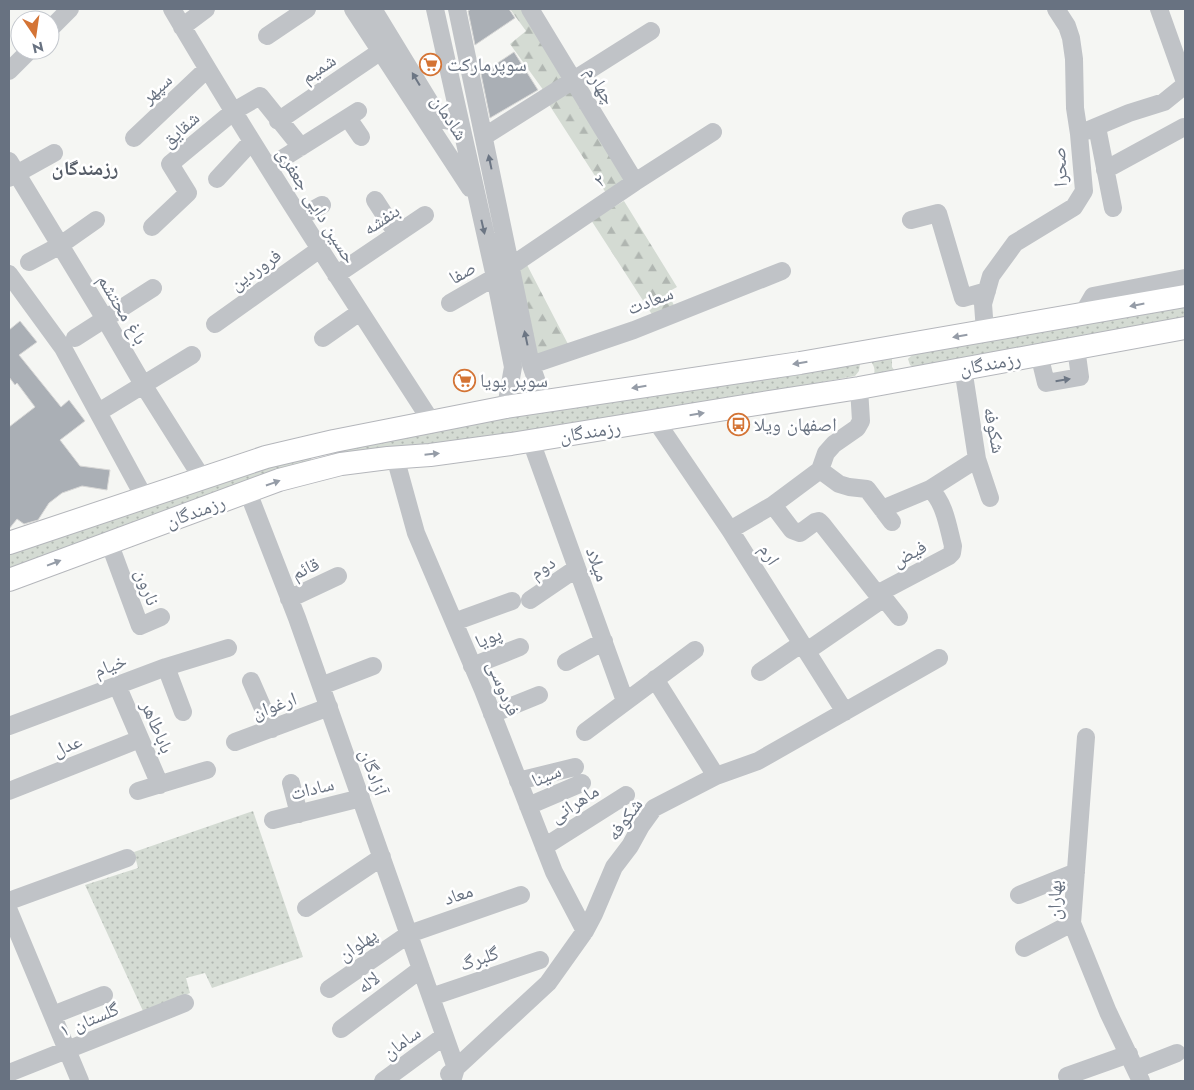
<svg xmlns="http://www.w3.org/2000/svg" width="1194" height="1090" font-family="Jost,'Noto Naskh Arabic',sans-serif">
<style>
.grass{fill:url(#grass-dots)}
.forest{fill:url(#forest-firs)}
.building{fill:#aaafb5;stroke:#d7d7d6}
.lines{fill:none;stroke-linecap:round;stroke-linejoin:round}
.major-casing{stroke:#b4b6bb;stroke-width:24}
.minor{stroke:#c0c3c7;stroke-width:18}
.major{stroke:#fff;stroke-width:22}
.oneway{fill:#6c7684}
.oneway2{fill:#959ca7}
.labels{text-anchor:middle;stroke-width:5;stroke-linejoin:round;paint-order:stroke}
.poi-label{font-size:19px;fill:#687281;stroke:#fff;text-anchor:start}
.street-label{font-size:19px;fill:#687281;stroke:#fff}
.neighbourhood-label{font-size:20px;font-weight:bold;fill:#555c67;stroke:#fff}
</style>
<defs>
<pattern id="grass-dots" width="8" height="8" patternUnits="userSpaceOnUse" patternTransform="scale(1.25)"><rect width="8" height="8" fill="#d4dbd3"/><path d="M2 2h.1M6 6h.1" fill="none" stroke="#b0b6b1" stroke-width="1.8" stroke-linecap="round"/></pattern>
<pattern id="forest-firs" width="22" height="20" patternUnits="userSpaceOnUse" patternTransform="scale(1.25)"><rect width="22" height="20" fill="#d4dbd3"/><path d="M5 1l3.5 6h-7zM16 11l3.5 6h-7z" fill="#b0b6b1"/></pattern>
</defs>
<rect width="100%" height="100%" fill="#f5f6f3"/>
<!-- grass -->
<path class="grass" d="M1185 303V321L916 369 910 365 908 359 912 355Z
M867 357 892 358V367L897 374 872 379C877 370 874 364 867 357Z
M855 361 860 364 859 371 855 376 790 388 711 406 338 456 332 452 434 430Z
M311 457V463L9 571V551L261 465Z
M253 811 303 957 212 988 205 973 186 978 190 993 143 1011 85 885 138 868 134 852Z"/>
<!-- forest -->
<path class="forest" d="M510 9H523L564 79 544 91 510 44 526 31Z
M569 89 627 179 606 193 548 103Z
M624 201 677 287 668 292 675 308 653 316 591 220Z
M526 263 569 346 536 358 517 269Z"/>
<!-- building -->
<path class="building" d="M471 9H509L515 18 475 45 468 11Z
M514 52 538 90 490 118 481 74Z
M20 321 37 342 19 355 61 407 69 400 85 421 60 440 80 466 110 470 107 490 82 486 62 493 49 503 38 520 24 524 17 519 9 529V427L35 407 17 383 15 385 9 377V330Z"/>
<g class="lines">
<defs>
<path id="major" d="M9 543 266 457 334 441 506 407 800 363 1185 296
M9 580 279 480 341 464 388 458 430 455 511 444 738 407 859 388 1185 328"/>
</defs>
<!-- major casing -->
<use href="#major" class="major-casing"/>
<!-- minor -->
<path class="minor" d="M172 9C254 149 343 285 431 421
M353 9 470 188
M373 9 440 119 459 123
M435 9 495 277 513 367 506 407
M457 9 531 365 544 402
M530 9 635 182
M1056 9 1067 26 1071 38 1074 59 1075 108 1079 134
M1159 9 1185 82
M182 27 206 9
M50 29 70 9
M267 36 307 9
M9 71 30 50
M348 118 361 137
M278 121 381 51
M1097 127 1113 208
M485 136 651 31
M134 138 207 69
M9 161 105 319 144 386 202 478
M269 167 358 111
M1105 170 1184 127
M9 178 54 153
M217 179 252 141
M375 200 397 234
M300 217 322 205
M911 220 938 213 963 298 987 291
M152 227 188 193 170 164 234 111 260 96 301 147
M29 262 59 246 96 220
M511 266 635 182 713 132
M9 274 63 348 144 497
M336 275 425 215
M450 303 495 277
M1082 315 1093 296 1185 278
M215 324 320 249
M985 331 983 304 991 276 1015 243 1074 207 1084 191 1079 134 1129 113 1164 102 1185 85
M75 338 153 288
M323 338 360 312
M1039 354 1046 383 1080 377 1076 348
M531 365 634 330 782 271
M963 368 977 459 990 498
M859 388 861 421 857 428 834 444 826 453 820 470 839 484 849 487 867 489 892 522
M102 410 192 355
M656 421 730 530 845 712
M531 441 625 701
M395 457 416 533 483 690 554 872 585 931
M930 489 977 459
M248 492 297 618 456 1068 449 1074
M773 505 792 530 800 533 815 522 819 521 822 524 877 594 884 598 899 617
M730 530 773 505 820 470
M109 542 140 626 161 617
M877 594 949 556 952 553 953 546C948 527 945 503 930 489L882 509
M289 599 338 576
M530 600 577 568
M454 622 512 601
M807 651 884 598
M566 662 604 641
M472 666 520 647
M166 667 183 712
M760 672 801 644
M655 679 716 776
M251 681 272 729
M117 685 160 785
M321 686 373 666
M492 714 539 695
M9 726 166 667 228 648
M585 732 695 650
M1086 737 1072 923 1108 1012 1141 1081
M235 742 329 707
M518 781 575 767
M291 783 299 814
M9 791 140 739
M138 791 207 770
M528 806 582 783
M273 820 361 798
M544 847 626 795
M1019 895 1076 872
M9 901 127 858
M306 908 382 857
M9 911 80 1081
M1024 948 1072 923
M329 989 409 934 521 895
M431 997 540 960
M53 1015 104 995
M341 1029 421 969
M1136 1069 1177 1053
M9 1073 185 1003
M1067 1076 1129 1054
M383 1081 444 1036
M452 1081 456 1068 548 983 585 931 594 914 614 867 630 846 641 826 654 808 716 776 758 761 939 658"/>
<!-- major -->
<use href="#major" class="major"/>
</g>
<!-- one-way arrows -->
<defs><path id="oneway-solid" d="M-6-.8H1V-3.2L6.5 0L1 3.2V.8H-6Z" transform="scale(1.25)"/></defs>
<g class="oneway">
<use href="#oneway-solid" transform="translate(416 79) rotate(-121)"/>
<use href="#oneway-solid" transform="translate(490 162) rotate(-102)"/>
<use href="#oneway-solid" transform="translate(483 227) rotate(77)"/>
<use href="#oneway-solid" transform="translate(526 338) rotate(-102)"/>
<use href="#oneway-solid" transform="translate(1063 380) rotate(-9)"/>
</g>
<g class="oneway2">
<use href="#oneway-solid" transform="translate(1137 305) rotate(169)"/>
<use href="#oneway-solid" transform="translate(960 336) rotate(170)"/>
<use href="#oneway-solid" transform="translate(800 363) rotate(171)"/>
<use href="#oneway-solid" transform="translate(639 387) rotate(171)"/>
<use href="#oneway-solid" transform="translate(697 414) rotate(-9)"/>
<use href="#oneway-solid" transform="translate(432 454) rotate(-6)"/>
<use href="#oneway-solid" transform="translate(273 483) rotate(-19)"/>
<use href="#oneway-solid" transform="translate(54 563) rotate(-21)"/>
</g>
<!-- icons -->
<defs>
<symbol id="supermarket-ring" viewBox="-11 -11 22 22"><circle r="9.5" fill="#fff" stroke="#d47435" stroke-width="1.5"/><path d="M-6-5.5h2.5l.6 2H6L4.5 2H-2.5L-4.4-4H-6ZM-1.5 3.2a1.3 1.3 0 1 0 .1 0ZM3 3.2a1.3 1.3 0 1 0 .1 0Z" fill="#d47435"/></symbol>
<symbol id="bus-ring" viewBox="-11 -11 22 22"><circle r="9.5" fill="#fff" stroke="#d47435" stroke-width="1.5"/><path d="M-5-6H5V4H4V6H2V4H-2V6H-4V4H-5ZM-3.5-4V0h7V-4ZM-3.5 1.2v1.5H-2V1.2ZM2 1.2v1.5H3.5V1.2Z" fill="#d47435"/></symbol>
</defs>
<g fill-rule="evenodd">
<use href="#supermarket-ring" x="418" y="52" width="25" height="25"/>
<use href="#supermarket-ring" x="452" y="368" width="25" height="25"/>
<use href="#bus-ring" x="726" y="412" width="25" height="25"/>
</g>
<g class="labels">
<!-- poi labels -->
<g class="poi-label">
<text x="447" y="71">سوپرمارکت</text>
<text x="480" y="387">سوپر پویا</text>
<text x="754" y="431">اصفهان ویلا</text>
</g>
<!-- street labels -->
<g class="street-label">
<text transform="translate(318 68) rotate(-34)" y="7">شمیم</text>
<text transform="translate(601 85) rotate(59)" y="7">چهارم</text>
<text transform="translate(156 88) rotate(-43)" y="7">سپهر</text>
<text transform="translate(450 117) rotate(57)" y="7">شادمان</text>
<text transform="translate(180 129) rotate(-42)" y="7">شقایق</text>
<text transform="translate(1059 167) rotate(-93)" y="7">صحرا</text>
<text transform="translate(599 180) rotate(-34)" y="7">۲</text>
<text transform="translate(317 205) rotate(58)" y="7">حسین دایی جعفری</text>
<text transform="translate(381 219) rotate(-34)" y="7">بنفشه</text>
<text transform="translate(255 269) rotate(-35)" y="7">فروردین</text>
<text transform="translate(462 272) rotate(-30)" y="7">صفا</text>
<text transform="translate(650 300) rotate(-21)" y="7">سعادت</text>
<text transform="translate(123 309) rotate(59)" y="7">باغ محتشم</text>
<text transform="translate(990 363) rotate(-10)" y="7">رزمندگان</text>
<text transform="translate(995 430) rotate(79)" y="7">شکوفه</text>
<text transform="translate(590 431) rotate(-9)" y="7">رزمندگان</text>
<text transform="translate(195 511) rotate(-20)" y="7">رزمندگان</text>
<text transform="translate(909 553) rotate(-28)" y="7">فیض</text>
<text transform="translate(770 554) rotate(58)" y="7">ارم</text>
<text transform="translate(598 564) rotate(70)" y="7">میلاد</text>
<text transform="translate(542 567) rotate(-34)" y="7">دوم</text>
<text transform="translate(305 568) rotate(-25)" y="7">قائم</text>
<text transform="translate(148 587) rotate(70)" y="7">نارون</text>
<text transform="translate(488 637) rotate(-22)" y="7">پویا</text>
<text transform="translate(110 665) rotate(-21)" y="7">خیام</text>
<text transform="translate(504 688) rotate(68)" y="7">فردوسی</text>
<text transform="translate(274 705) rotate(-20)" y="7">ارغوان</text>
<text transform="translate(158 727) rotate(67)" y="7">باباطاهر</text>
<text transform="translate(67 745) rotate(-22)" y="7">عدل</text>
<text transform="translate(374 772) rotate(70)" y="7">آزادگان</text>
<text transform="translate(546 775) rotate(-23)" y="7">سینا</text>
<text transform="translate(312 788) rotate(-14)" y="7">سادات</text>
<text transform="translate(574 803) rotate(-33)" y="7">ماهرانی</text>
<text transform="translate(624 819) rotate(-54)" y="7">شکوفه</text>
<text transform="translate(458 894) rotate(-19)" y="7">معاد</text>
<text transform="translate(1054 900) rotate(-89)" y="7">بهاران</text>
<text transform="translate(357 944) rotate(-35)" y="7">پهلوان</text>
<text transform="translate(479 958) rotate(-19)" y="7">گلبرگ</text>
<text transform="translate(368 982) rotate(-37)" y="7">لاله</text>
<text transform="translate(89 1019) rotate(-22)" y="7">گلستان ۱</text>
<text transform="translate(401 1042) rotate(-36)" y="7">سامان</text>
</g>
<!-- neighbourhood labels -->
<g class="neighbourhood-label">
<text x="85" y="175">رزمندگان</text>
</g>
</g>
<!-- border -->
<rect width="1194" height="1090" fill="none" stroke="#687281" stroke-width="20"/>
<!-- north arrow -->
<g transform="translate(35 35) rotate(167)"><circle r="24" fill="#ffffff" stroke="#c3c7cd"/>
<path d="M0-4L9 19L0 12L-9 19Z" fill="#d47435"/>
<text y="-8" font-size="14" font-weight="bold" text-anchor="middle" fill="#687281">N</text>
</g>
</svg>
